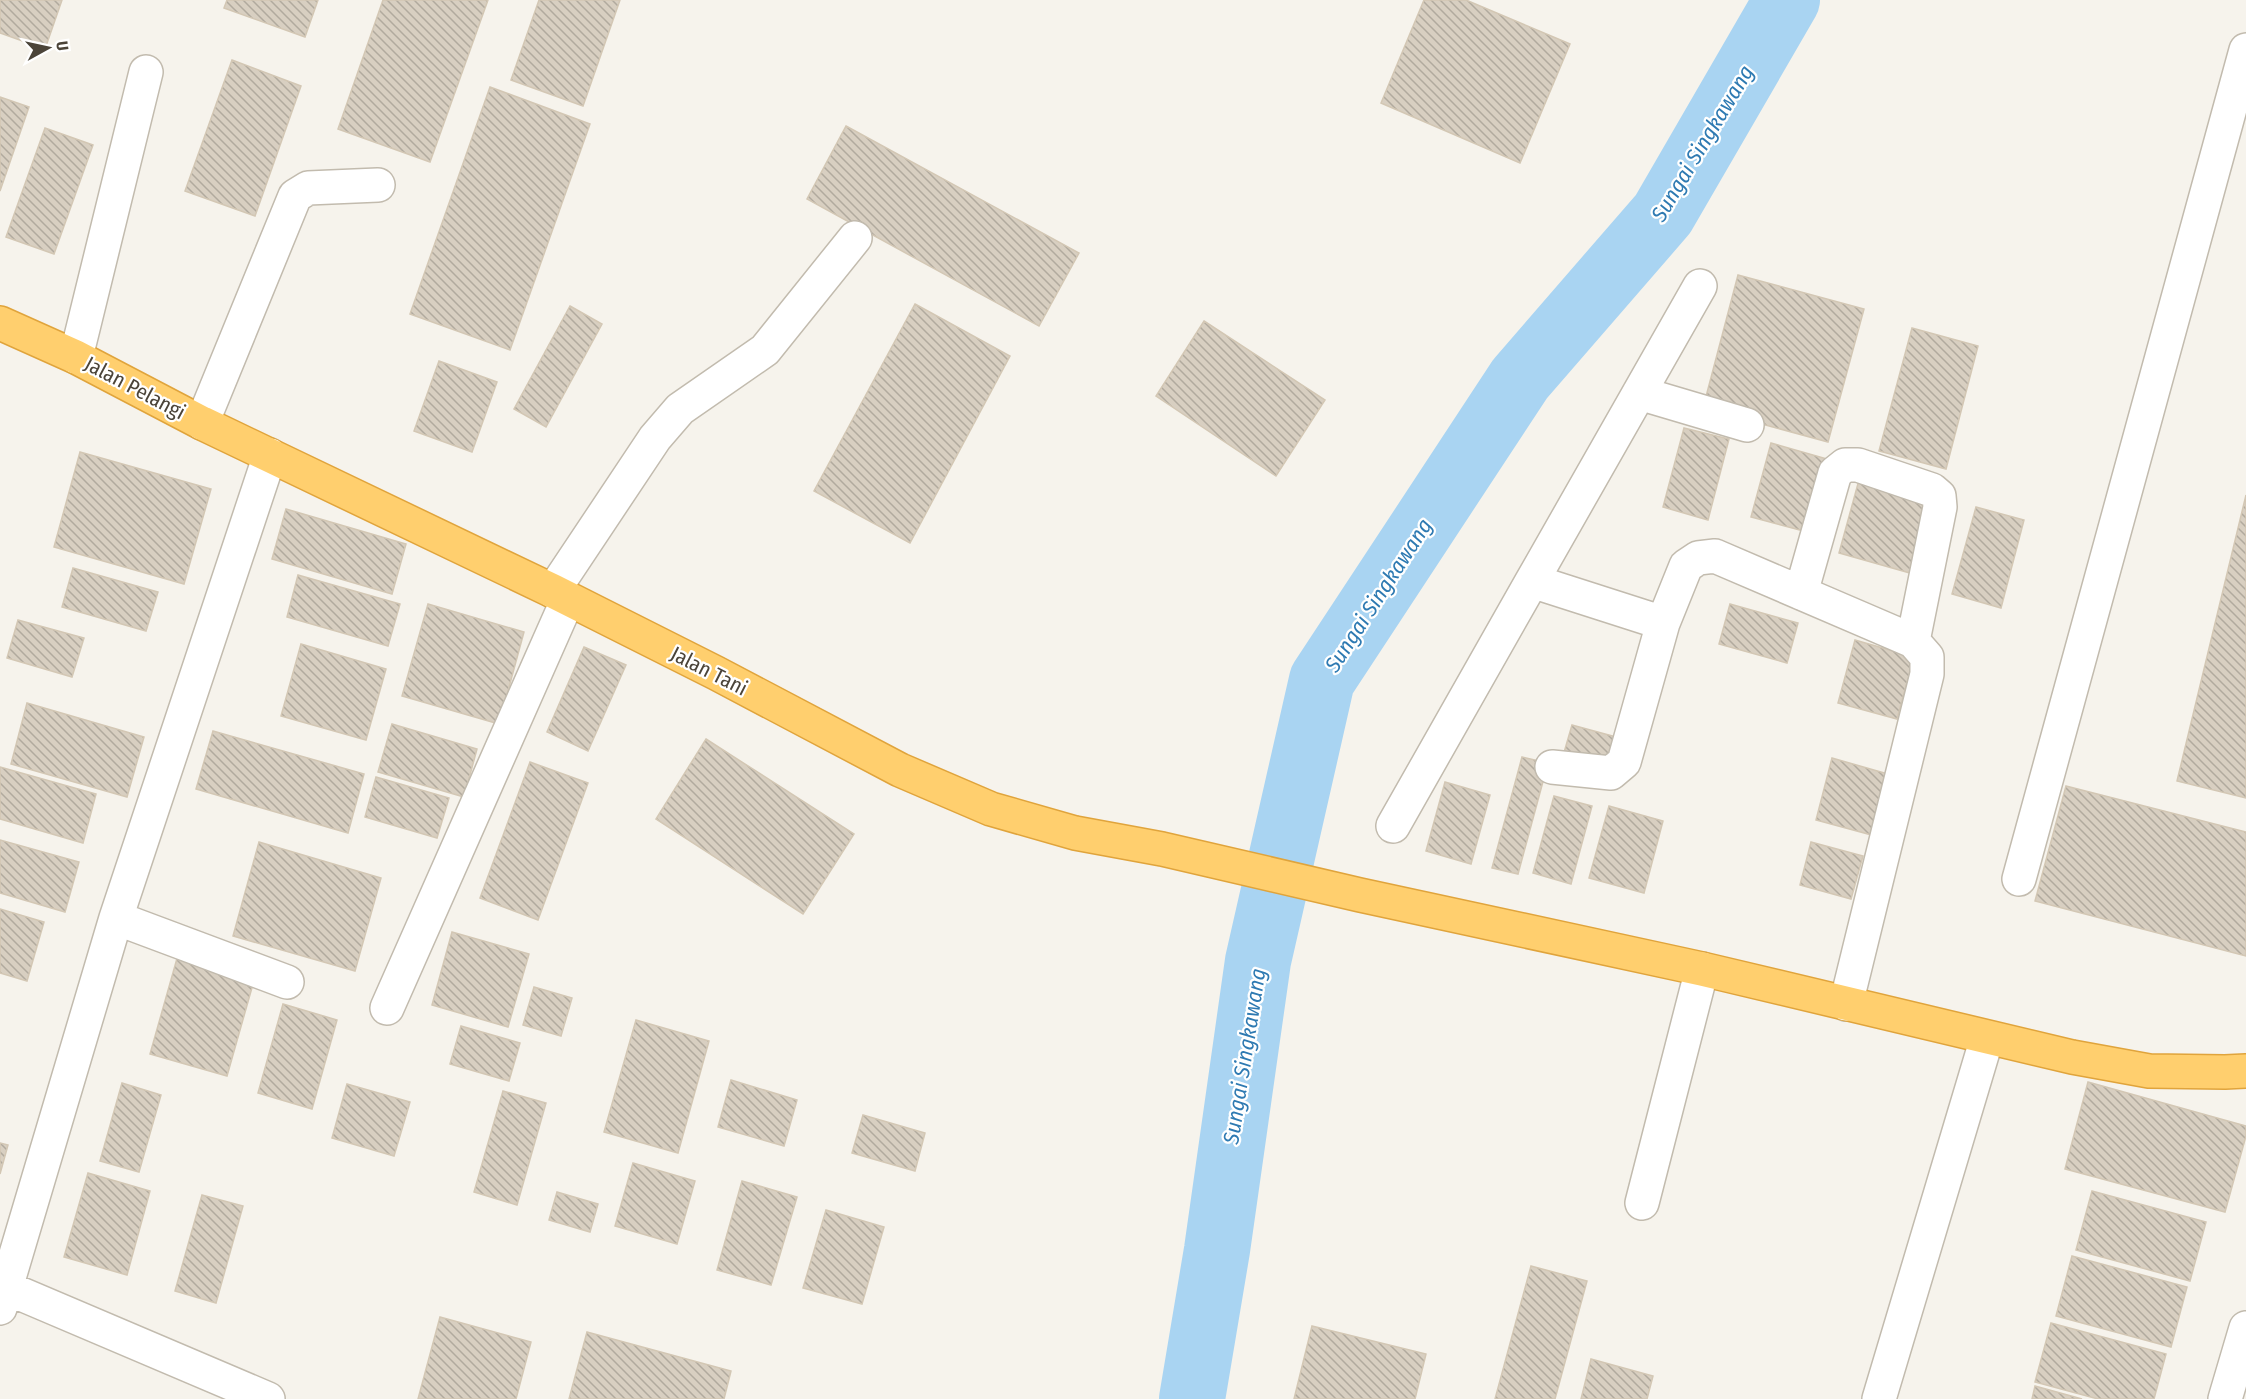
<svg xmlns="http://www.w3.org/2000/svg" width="2246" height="1399" font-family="'Fira Sans Condensed',sans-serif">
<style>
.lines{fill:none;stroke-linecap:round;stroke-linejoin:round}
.river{stroke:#a9d4f2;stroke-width:66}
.building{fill:url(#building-back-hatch);stroke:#d3c7b4;stroke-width:1.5}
.minor-casing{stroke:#c2bbae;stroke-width:36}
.highway-casing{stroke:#e0a43c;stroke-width:36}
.minor{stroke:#fff;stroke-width:33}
.highway{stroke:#ffcf6e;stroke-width:33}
.labels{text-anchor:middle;stroke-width:4.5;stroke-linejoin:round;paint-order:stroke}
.street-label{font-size:21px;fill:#4b4439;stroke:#fff}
.water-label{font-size:22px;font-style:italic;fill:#2e7ab2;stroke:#fff}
</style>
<defs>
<pattern id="building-back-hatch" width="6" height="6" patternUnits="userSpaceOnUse" patternTransform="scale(1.5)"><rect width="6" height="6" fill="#d8cfc1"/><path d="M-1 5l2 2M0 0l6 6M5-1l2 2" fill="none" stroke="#b1aa9e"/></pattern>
</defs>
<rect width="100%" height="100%" fill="#f6f3ec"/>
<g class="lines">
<!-- river -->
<path class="river" d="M1192 1399 1217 1250 1258 961 1322 680 1520 379 1663 214 1787 0"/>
</g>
<!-- building -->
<path class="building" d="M0 0H62L45 49 0 33Z
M227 0H318L305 37 224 8Z
M383 0H488L430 162 338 129Z
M539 0H620L583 106 511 80Z
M1424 0H1466L1570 44 1520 163 1381 103Z
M232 60 301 86 255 216 185 191Z
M490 87 590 124 510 350 410 314Z
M0 97 29 107 0 191Z
M846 126 1079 253 1039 326 807 199Z
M45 128 93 145 54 254 6 237Z
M1738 275 1864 309 1828 442 1703 408Z
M915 304 1010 356 910 543 814 491Z
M570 306 602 324 546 427 514 409Z
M1204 321 1325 400 1276 476 1156 396Z
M1912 328 1978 346 1946 469 1879 451Z
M439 361 497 382 472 452 414 431Z
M1684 428 1729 439 1708 520 1663 507Z
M1771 443 1834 461 1815 534 1751 517Z
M80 452 211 489 184 584 54 547Z
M1859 480 1937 502 1917 575 1839 553Z
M2246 495V798L2177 781Z
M1976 507 2024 520 2001 608 1952 594Z
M286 509 406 544 392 594 272 559Z
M73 568 158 592 146 631 62 607Z
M298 575 400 604 388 646 287 617Z
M428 604 524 632 499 724 402 696Z
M1730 604 1798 623 1787 663 1719 644Z
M18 620 84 638 72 677 7 658Z
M1855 640 1914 657 1897 719 1838 703Z
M301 644 386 669 366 740 281 716Z
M584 647 626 665 588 751 547 732Z
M27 703 144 737 127 797 11 764Z
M392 724 477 749 464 797 378 772Z
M1572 725 1620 738 1611 769 1563 756Z
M213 731 364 774 348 833 196 789Z
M706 739 854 834 803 914 656 819Z
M1522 757 1548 763 1518 874 1492 868Z
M1832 758 1895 776 1879 837 1816 820Z
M530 762 588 783 538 920 480 898Z
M0 767 96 794 83 843 0 819Z
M376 777 449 798 437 838 365 817Z
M1445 782 1490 795 1471 864 1426 851Z
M2066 786 2246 832V956L2035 901Z
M1554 796 1592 806 1571 884 1533 873Z
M1609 806 1663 821 1644 893 1589 878Z
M0 840 79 862 65 912 0 893Z
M259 842 381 878 355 971 233 936Z
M1811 842 1863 856 1851 899 1800 885Z
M0 909 44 922 27 981 0 973Z
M452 932 529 954 508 1027 432 1005Z
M178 955 255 977 227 1076 150 1054Z
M534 987 572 998 561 1036 523 1025Z
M283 1004 337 1020 312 1109 258 1093Z
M636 1020 709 1041 678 1153 604 1132Z
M461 1026 520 1043 509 1081 450 1064Z
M731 1080 797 1100 784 1146 718 1127Z
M2088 1082 2246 1126V1136L2225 1212 2065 1169Z
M122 1083 161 1095 139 1172 100 1161Z
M347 1084 410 1102 394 1156 332 1138Z
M503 1091 546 1103 517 1205 474 1192Z
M863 1115 925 1133 915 1171 852 1153Z
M0 1143 8 1145 0 1174Z
M633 1163 695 1181 677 1244 615 1226Z
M88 1173 150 1191 127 1275 64 1257Z
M742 1181 797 1197 771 1285 717 1270Z
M2092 1191 2206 1222 2190 1281 2076 1250Z
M557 1192 598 1204 590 1232 549 1220Z
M202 1195 243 1206 216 1303 175 1291Z
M826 1210 884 1227 862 1304 803 1288Z
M2072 1256 2187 1287 2171 1347 2056 1316Z
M1531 1266 1587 1281 1555 1399H1495Z
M440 1317 531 1342 516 1399H418Z
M2051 1323 2166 1354 2154 1399H2098L2035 1382Z
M1312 1326 1426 1354 1415 1399H1294Z
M587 1332 731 1371 724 1399H569Z
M1591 1359 1653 1376 1647 1399H1581Z
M2035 1386 2082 1399H2032Z"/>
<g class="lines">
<defs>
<path id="minor" d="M1700 286 1532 581 1663 623 1686 566 1698 558 1715 556 1913 641 1927 657V674L1846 1004
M76 357 146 72
M1639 393 1747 425
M202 423 295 196 308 188 378 185
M553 591 655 438 680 409 765 350 855 238
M1801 593 1835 473 1845 465H1858L1932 490 1939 496 1940 507 1913 641
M1552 767 1611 773 1624 762 1663 623
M1393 826 1532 581
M2019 879 2246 50
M116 918 287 982
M387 1008 568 599
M1642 1203 1702 969
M0 1285 268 1399
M0 1308 116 918 270 455
M1879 1399 1987 1038
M2225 1399 2246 1328"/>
<path id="highway" d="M0 323 76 357 202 423 553 591 716 673 900 770 991 809 1075 833 1162 849 1360 895 1702 969 2072 1057 2149 1071 2225 1072 2246 1071"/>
</defs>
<!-- minor casing -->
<use href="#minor" class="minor-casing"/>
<!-- highway casing -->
<use href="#highway" class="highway-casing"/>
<!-- minor -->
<use href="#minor" class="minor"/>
<!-- highway -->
<use href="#highway" class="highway"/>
</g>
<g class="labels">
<!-- street labels -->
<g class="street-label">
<text transform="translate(135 388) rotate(28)" y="7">Jalan Pelangi</text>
<text transform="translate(709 671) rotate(27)" y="7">Jalan Tani</text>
</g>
<!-- water labels -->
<g class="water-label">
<text transform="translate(1702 143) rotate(-59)" y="8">Sungai Singkawang</text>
<text transform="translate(1378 595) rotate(-57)" y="8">Sungai Singkawang</text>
<text transform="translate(1244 1056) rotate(-81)" y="8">Sungai Singkawang</text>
</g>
</g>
<!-- north arrow -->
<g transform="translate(48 48) rotate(82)" stroke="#ffffff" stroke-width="4.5" paint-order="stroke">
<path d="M0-4.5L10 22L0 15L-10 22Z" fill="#4b4439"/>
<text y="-9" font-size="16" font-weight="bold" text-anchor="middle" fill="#4b4439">U</text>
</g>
</svg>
